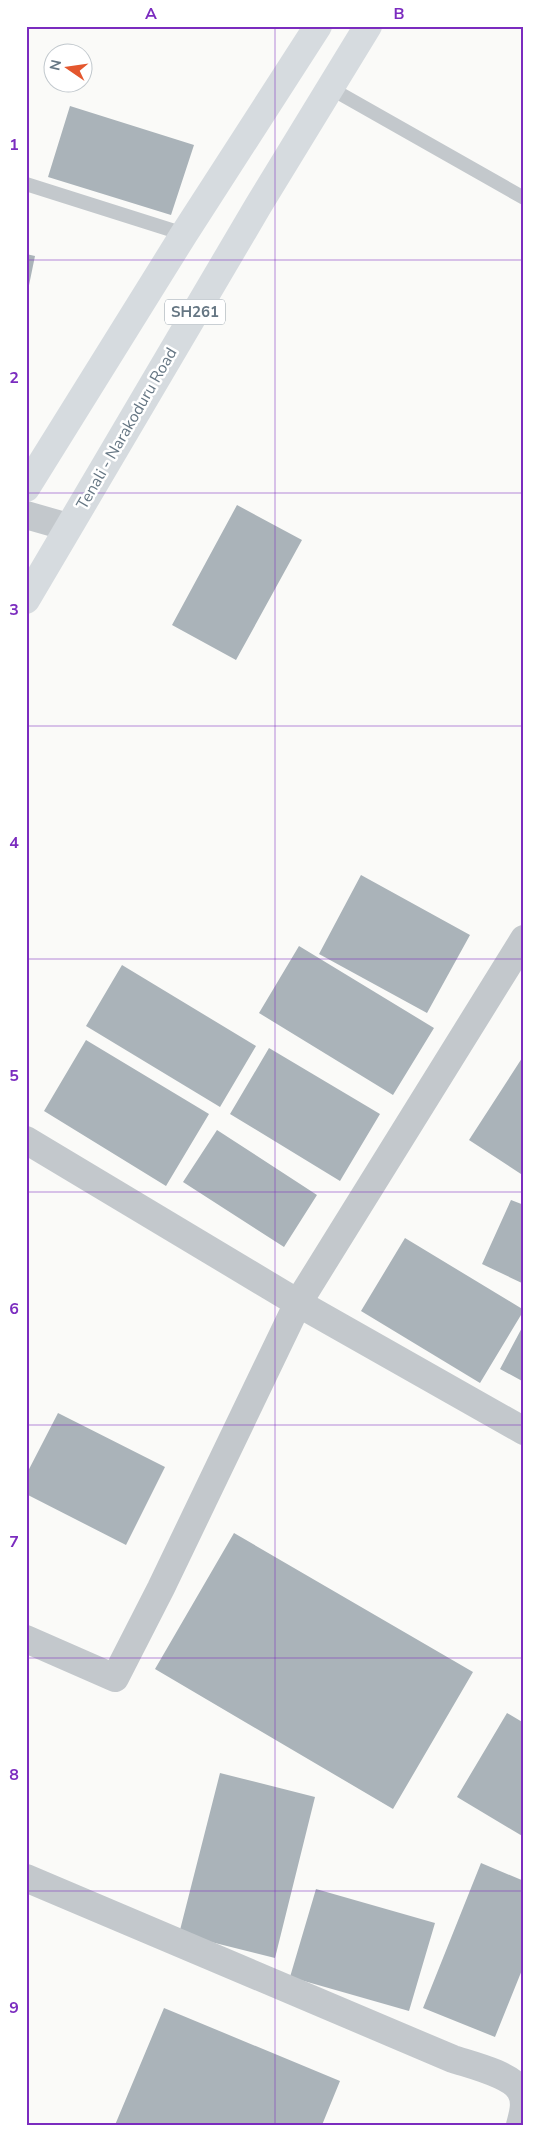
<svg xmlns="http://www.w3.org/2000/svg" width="550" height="2151" font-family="'Nunito Sans',sans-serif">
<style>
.building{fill:#aab3b9}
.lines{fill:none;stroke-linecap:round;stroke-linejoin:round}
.service{stroke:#c3c8cc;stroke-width:14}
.minor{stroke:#c3c8cc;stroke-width:28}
.primary{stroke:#d6dbdf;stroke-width:28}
.grid{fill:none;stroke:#7b2cbf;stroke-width:1;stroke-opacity:0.55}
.labels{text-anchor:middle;stroke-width:5;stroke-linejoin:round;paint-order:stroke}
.shield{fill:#fff;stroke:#939fa8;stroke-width:1}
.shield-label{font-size:15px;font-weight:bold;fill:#657683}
.street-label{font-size:16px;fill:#657683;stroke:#fff}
.neatline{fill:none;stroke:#7b2cbf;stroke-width:2}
.grid-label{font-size:16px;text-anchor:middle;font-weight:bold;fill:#7b2cbf}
</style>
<rect width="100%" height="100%" fill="#fafaf8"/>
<!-- building -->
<path class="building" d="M70 106 194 145 171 215 48 177Z
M26 254 35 256 27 295H26Z
M237 505 302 540 236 660 172 625Z
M361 875 470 935 427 1013 319 954Z
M299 946 434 1028 393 1095 259 1013Z
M122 965 256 1046 220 1107 86 1026Z
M86 1040 209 1114 166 1186 44 1111Z
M269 1048 380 1114 340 1181 230 1114Z
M524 1055V1176L469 1140Z
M217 1130 317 1195 284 1247 183 1182Z
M511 1200 524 1205V1284L482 1264Z
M405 1238 524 1310 480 1383 361 1311Z
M524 1324V1382L500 1369Z
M58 1413 165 1467 126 1545 26 1494V1475Z
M234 1533 473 1672 393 1809 155 1669Z
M507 1713 524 1723V1837L457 1797Z
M220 1773 315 1797 275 1958 179 1934Z
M481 1863 524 1881V1965L495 2037 423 2008Z
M316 1889 435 1923 409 2011 290 1977Z
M164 2008 340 2081 322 2125H115Z"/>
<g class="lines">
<!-- service -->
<path class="service" d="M330 88 524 198
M26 184 184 234"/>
<!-- minor -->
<path class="minor" d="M26 515 68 527
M26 1140 298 1303 524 1431
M26 1639 115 1678 161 1588 298 1303 524 939
M26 1878 453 2059C471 2065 510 2074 520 2090 527 2101 523 2114 520 2125"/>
<!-- primary -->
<path class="primary" d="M26 488 184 234 318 26
M26 600 258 206 368 26"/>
</g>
<!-- grid -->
<path class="grid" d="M275 26V2125M26 260H524M26 493H524M26 726H524M26 959H524M26 1192H524M26 1425H524M26 1658H524M26 1891H524"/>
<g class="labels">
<!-- shield labels -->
<rect class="shield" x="165" y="299.5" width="60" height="25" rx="4"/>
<g class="shield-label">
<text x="195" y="317">SH261</text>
</g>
<!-- street labels -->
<g class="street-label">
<text transform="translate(126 428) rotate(-60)" y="6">Tenali - Narakoduru Road</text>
</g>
</g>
<!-- border -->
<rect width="550" height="2151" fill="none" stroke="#ffffff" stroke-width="55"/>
<!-- north arrow -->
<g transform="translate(68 68) rotate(283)"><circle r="24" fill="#ffffff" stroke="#c1c8cd"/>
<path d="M0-4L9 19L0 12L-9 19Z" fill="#e4572e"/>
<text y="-8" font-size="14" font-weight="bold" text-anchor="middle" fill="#657683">N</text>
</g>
<rect x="28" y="28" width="494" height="2096" class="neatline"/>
<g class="grid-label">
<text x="151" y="19">A</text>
<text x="399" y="19">B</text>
<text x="14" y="150">1</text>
<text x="14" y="383">2</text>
<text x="14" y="615">3</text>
<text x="14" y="848">4</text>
<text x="14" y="1081">5</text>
<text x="14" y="1314">6</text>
<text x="14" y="1547">7</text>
<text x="14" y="1780">8</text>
<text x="14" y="2013">9</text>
</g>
</svg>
